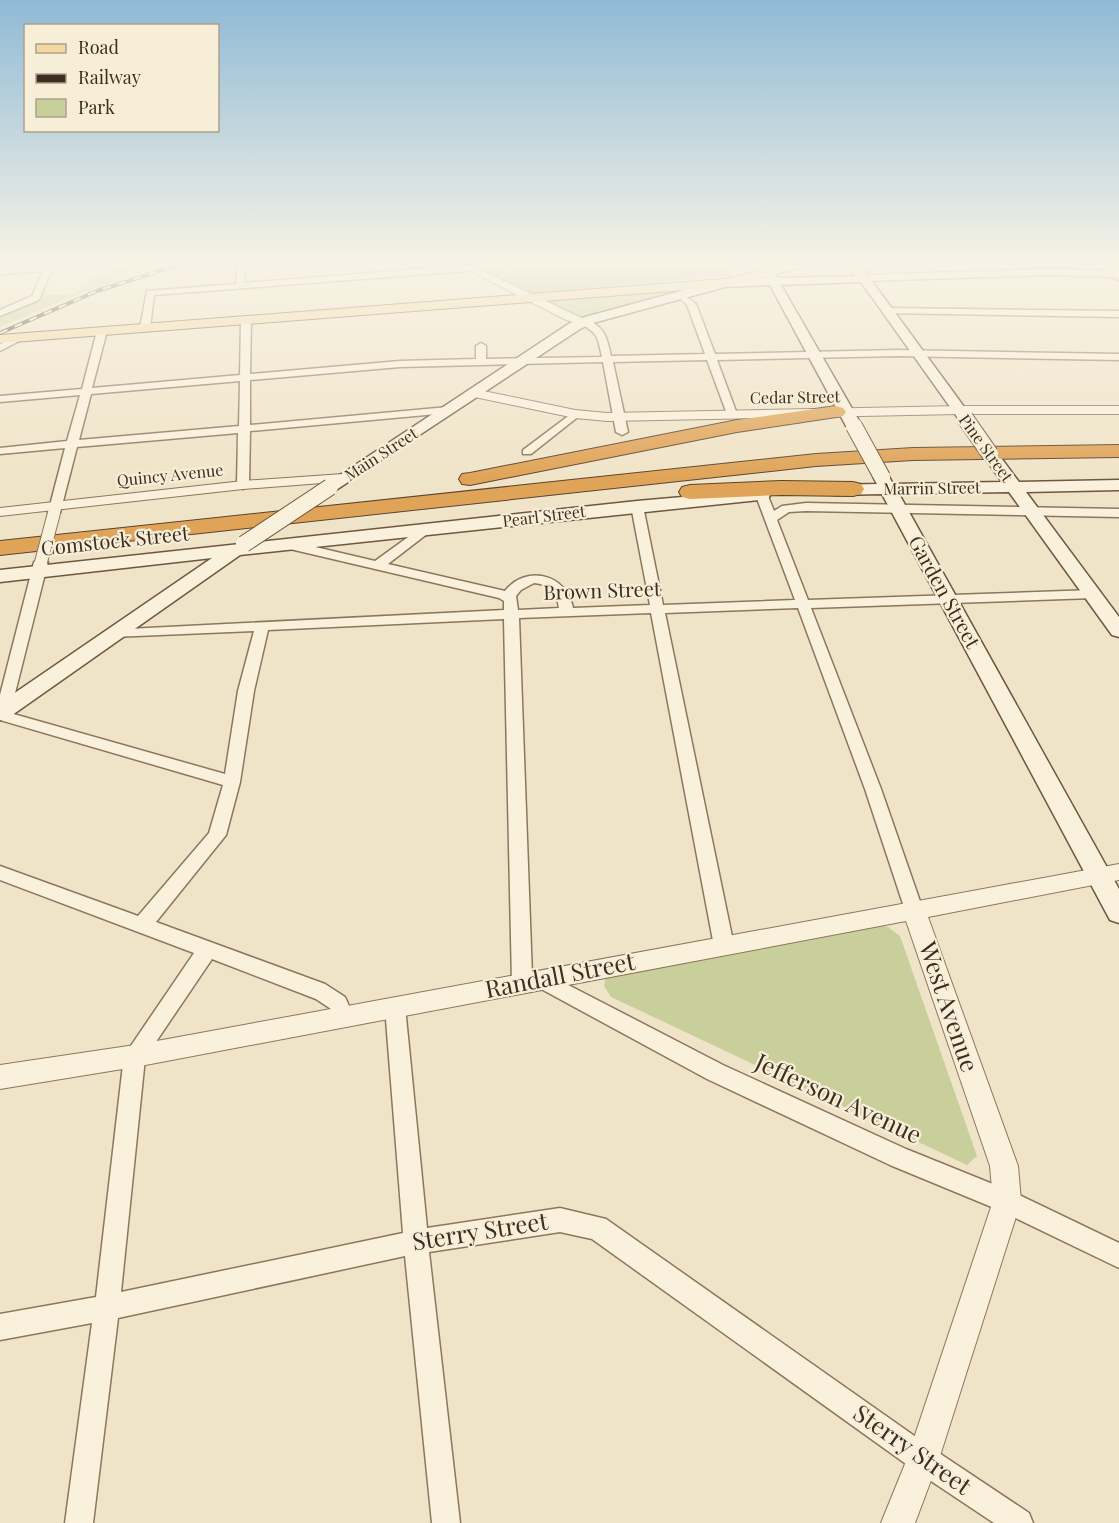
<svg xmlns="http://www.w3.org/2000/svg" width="1119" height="1523" font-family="'Playfair Display',serif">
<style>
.green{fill:#c9cf9b}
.cemetery{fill:#bfc49a}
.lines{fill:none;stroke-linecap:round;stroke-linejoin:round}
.minor-casing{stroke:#8d765c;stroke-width:3}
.tertiary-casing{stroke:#8d765c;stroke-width:2}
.secondary-casing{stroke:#6f573f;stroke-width:3}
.primary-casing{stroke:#5b4430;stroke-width:2}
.motorway-casing{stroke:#5b4430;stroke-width:2}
.minor{fill:#faf1dc;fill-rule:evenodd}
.tertiary{fill:#faf1dc;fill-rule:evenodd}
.secondary{fill:#faf1dc;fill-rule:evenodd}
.primary{fill:#f3d9a0;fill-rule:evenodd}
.motorway{fill:#e0a458;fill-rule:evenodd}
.rail-casing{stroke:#3d2e20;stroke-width:4}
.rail{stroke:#f7eed8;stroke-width:2;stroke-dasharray:8;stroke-linecap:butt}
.minor-bridge-casing{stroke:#8d765c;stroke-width:14;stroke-linecap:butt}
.secondary-bridge-casing{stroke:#6f573f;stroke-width:18;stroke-linecap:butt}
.minor-bridge{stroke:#faf1dc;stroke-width:12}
.secondary-bridge{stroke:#faf1dc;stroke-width:16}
.labels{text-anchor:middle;stroke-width:4.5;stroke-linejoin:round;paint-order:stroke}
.far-street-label{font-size:16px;fill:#3d2e20;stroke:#f7eed8}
.street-label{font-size:20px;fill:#3d2e20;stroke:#f7eed8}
.near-street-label{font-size:24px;fill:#3d2e20;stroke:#f7eed8}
</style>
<rect width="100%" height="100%" fill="#f0e4c8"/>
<!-- green -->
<path class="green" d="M127 265H166C109 282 54 303 0 327V314C12 308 27 298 39 296 59 292 70 301 89 283L87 281Z
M715 283 587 322 531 299Z
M875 925 888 927 900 936 977 1156 967 1165 611 997 604 986 606 976Z"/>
<!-- cemetery -->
<path class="cemetery" d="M472 265H730L731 276 531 293Z"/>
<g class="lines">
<defs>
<path id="minor" d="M54 265 39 300 0 316V310L32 296 43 271 0 274V268Z
M237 265H245L244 283 468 265 472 268 468 271 154 295 150 328 145 331 140 328 147 291 236 284Z
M1047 269 1119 271V277L1047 275 864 281 860 278 864 275Z
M681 293 696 304 715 354 897 350 1119 354V360L897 356 717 360 737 414 732 417 727 414 707 360 613 362 628 432 622 435 616 432 603 362 400 367 250 380V425L448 407 453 410 448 413 250 431 249 485 243 489 237 485 238 433 77 447 60 513 54 517 48 513 65 448 0 454V448L67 441 80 395 0 402V396L82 389 97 331 102 328 107 331 92 388 240 375 241 321 246 318 251 321 250 374 400 361 476 359V346L481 343 486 346V359L602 357C597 333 598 335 579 322L584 319C604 325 607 337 611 356L705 354 687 305 677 296ZM240 381 239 426 79 440 91 394Z
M888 308 1119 311V317L885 313 883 311Z
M17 336 25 338 0 351V344Z
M575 411 579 412V416L531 454H523V450Z
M762 492 768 496 774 511 782 506 806 503 1119 509V517L806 511 789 512 777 520 808 600 1093 590 1100 594 1093 598 811 608 881 789 923 910 921 915 914 918 907 915 905 910 865 789 798 608 665 613 734 946 731 952 724 954 717 952 714 946 651 613 519 618 532 976 540 972 547 974 723 1065 906 1149 1015 1193 1119 1243V1268L999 1210 890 1165 707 1079 532 984 529 989 522 992 515 989 512 983 504 619 268 630 254 691 240 782 226 835 156 922 325 984 345 997 354 1017 351 1023 344 1026 337 1023 331 1009 316 999 212 959 145 1058 121 1292 403 1233 385 1007 388 1001 395 998 402 1001 405 1007 427 1228 560 1208 606 1219 933 1449 1029 1513 1033 1523H994L913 1469 592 1239 560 1232 429 1252 460 1523H432L405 1256 118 1318 93 1523H65L92 1323 0 1340V1314L96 1297 124 1056 194 953 0 880V866L138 916 209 833 223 785 0 720V695L34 562 41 558 48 562 10 713 225 774 238 691 254 631 113 637 108 636 106 633 108 630 504 610V601L499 598 290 549 284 545 290 541 375 561 422 527 428 531 427 534 388 564 505 591C526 564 567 574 573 608L650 605 631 506 637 502 643 506 663 605 795 600 756 496ZM534 583C549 584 557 593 559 608L518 610 516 596 521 590Z"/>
<path id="tertiary" d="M458 265H471L590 322 584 325 566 320Z
M474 389 575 410 607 413 959 406H1119V414H959L607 421 575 418 470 396 468 393Z
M343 474 348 475 350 478 348 481 243 489 0 516V508L243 481Z
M1119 864V880L928 917 1018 1166 1021 1201 939 1459 915 1523H881L907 1459 993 1201 990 1166 906 921 135 1067 0 1089V1065L135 1045Z"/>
<path id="secondary" d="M768 268 772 269 778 278 868 276 970 415 972 418 970 421H960L861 282 781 285 862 426 854 431 846 426 770 285 725 287 593 323 580 329 336 490H324L322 487 570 323 585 317 725 279 766 278 762 271Z
M990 449 996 451 1019 482 1119 480V490L1026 492 1119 617V637L1112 635 1009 492 899 494 1119 889V923L1110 920 882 494 834 495 826 490 834 485 877 484 874 478 882 473 888 475 893 484 1002 482 982 454Z
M762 490 770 495 768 499 240 555 8 718 0 720V703L212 558 0 582V570L637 501Z"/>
<path id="primary" d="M780 265H801L800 268 725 287 0 343V335L725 279Z
M847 265H860L871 278 869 281H859Z
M1104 265H1117L1119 280 1114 279Z"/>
<path id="motorway" d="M836 406 843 408 846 412 843 416 737 432 470 485 462 484 459 479 462 474 470 473 737 420Z
M1119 445V457L913 460 816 466 0 555V541L816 454 913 448Z
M781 481 853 482 861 484 864 489 861 494 853 496 781 495 690 499 682 497 679 492 682 487 690 485Z"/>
</defs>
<!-- minor casing -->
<use href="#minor" class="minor-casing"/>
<!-- tertiary casing -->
<use href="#tertiary" class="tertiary-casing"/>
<!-- secondary casing -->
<use href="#secondary" class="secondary-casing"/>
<!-- primary casing -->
<use href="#primary" class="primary-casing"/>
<!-- motorway casing -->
<use href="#motorway" class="motorway-casing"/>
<!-- minor -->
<use href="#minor" class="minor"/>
<!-- tertiary -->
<use href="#tertiary" class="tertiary"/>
<!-- secondary -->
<use href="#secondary" class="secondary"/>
<!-- primary -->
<use href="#primary" class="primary"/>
<!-- motorway -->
<use href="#motorway" class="motorway"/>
<defs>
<path id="rail" d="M0 333 97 291 178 265"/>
</defs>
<!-- rail casing -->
<use href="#rail" class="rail-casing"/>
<!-- rail -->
<use href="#rail" class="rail"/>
<defs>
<path id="minor-bridge" d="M41 562 54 513"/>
<path id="secondary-bridge" d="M965 418 990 454
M854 426 882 477
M244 544 330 487"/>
</defs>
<!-- minor-bridge casing -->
<use href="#minor-bridge" class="minor-bridge-casing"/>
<!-- secondary-bridge casing -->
<use href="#secondary-bridge" class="secondary-bridge-casing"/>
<!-- minor-bridge -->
<use href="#minor-bridge" class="minor-bridge"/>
<!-- secondary-bridge -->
<use href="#secondary-bridge" class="secondary-bridge"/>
</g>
<!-- sky -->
<linearGradient id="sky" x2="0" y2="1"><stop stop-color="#8fbad6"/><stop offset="0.55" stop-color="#f8f3e6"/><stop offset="1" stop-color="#f8f3e6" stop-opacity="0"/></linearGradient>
<rect width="1119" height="478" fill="url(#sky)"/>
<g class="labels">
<!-- far-street labels -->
<g class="far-street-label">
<text transform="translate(795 397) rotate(-1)" y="6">Cedar Street</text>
<text transform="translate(986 448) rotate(54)" y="6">Pine Street</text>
<text transform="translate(381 454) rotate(-33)" y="6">Main Street</text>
<text transform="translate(170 475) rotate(-6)" y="6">Quincy Avenue</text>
<text transform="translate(932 488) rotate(-1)" y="6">Marrin Street</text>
<text transform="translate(544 516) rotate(-7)" y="6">Pearl Street</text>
</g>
<!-- street labels -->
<g class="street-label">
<text transform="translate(115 541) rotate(-6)" y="7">Comstock Street</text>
<text transform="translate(602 591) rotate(-2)" y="7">Brown Street</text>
<text transform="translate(944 592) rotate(61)" y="7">Garden Street</text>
</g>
<!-- near-street labels -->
<g class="near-street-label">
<text transform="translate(560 976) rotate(-11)" y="8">Randall Street</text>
<text transform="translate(948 1007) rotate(71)" y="8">West Avenue</text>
<text transform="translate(838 1099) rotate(25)" y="8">Jefferson Avenue</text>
<text transform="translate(480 1232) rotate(-9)" y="8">Sterry Street</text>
<text transform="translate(912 1450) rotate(35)" y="8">Sterry Street</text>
</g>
</g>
<!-- legend -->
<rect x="24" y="24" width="195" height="108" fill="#f7eed8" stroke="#ada18e" stroke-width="1.5"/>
<rect x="36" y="44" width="30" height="9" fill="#f3d9a0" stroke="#ada18e" stroke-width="1.5"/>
<text x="78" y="54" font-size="18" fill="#3d2e20">Road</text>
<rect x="36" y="74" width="30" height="9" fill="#3d2e20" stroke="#ada18e" stroke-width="1.5"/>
<text x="78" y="84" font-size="18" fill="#3d2e20">Railway</text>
<rect x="36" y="99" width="30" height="18" fill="#c9cf9b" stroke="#ada18e" stroke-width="1.5"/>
<text x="78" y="114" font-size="18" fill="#3d2e20">Park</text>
</svg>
